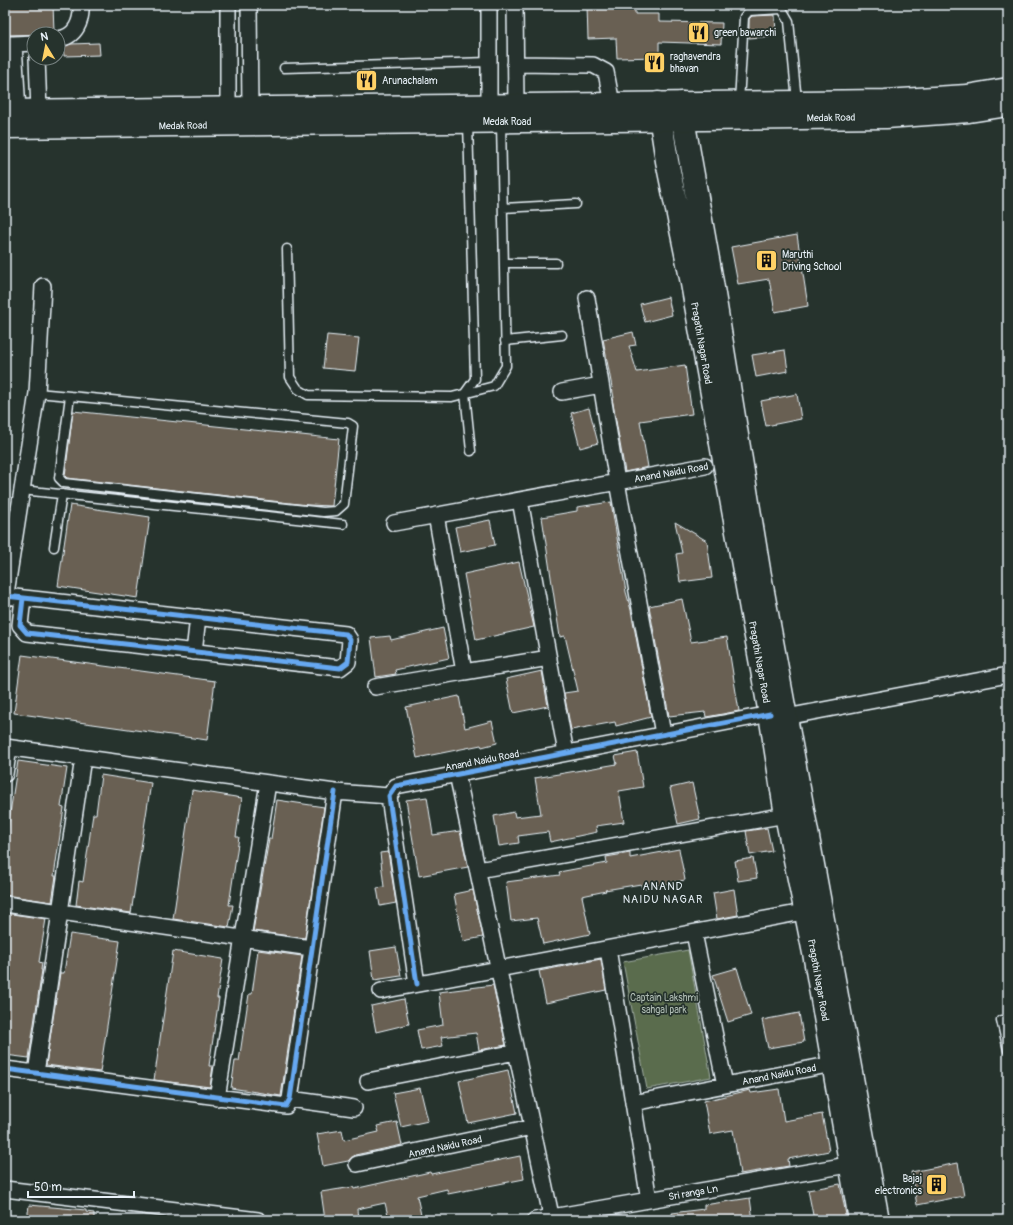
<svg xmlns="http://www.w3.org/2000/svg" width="1013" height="1225" font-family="Pangolin,sans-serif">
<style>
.green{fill:#5a6c4e;stroke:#a1aea3}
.building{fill:#696152;stroke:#e8f1f8}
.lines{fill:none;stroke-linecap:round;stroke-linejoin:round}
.lane-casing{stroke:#e8f1f8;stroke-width:11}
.street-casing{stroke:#e8f1f8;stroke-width:18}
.secondary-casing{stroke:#e8f1f8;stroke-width:25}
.primary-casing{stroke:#e8f1f8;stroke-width:25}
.lane{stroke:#26332d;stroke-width:8}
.street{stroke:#26332d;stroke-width:15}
.secondary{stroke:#26332d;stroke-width:22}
.primary{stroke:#26332d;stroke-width:22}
.cycleway-casing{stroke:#26332d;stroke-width:8}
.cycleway{stroke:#66a8f1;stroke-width:5}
.labels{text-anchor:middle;stroke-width:3.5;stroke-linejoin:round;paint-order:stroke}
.poi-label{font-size:10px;fill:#e8f1f8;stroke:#26332d;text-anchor:start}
.street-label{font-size:10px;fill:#e8f1f8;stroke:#26332d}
.park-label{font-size:10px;fill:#afbcb4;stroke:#26332d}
.neighbourhood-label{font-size:11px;letter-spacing:1px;fill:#e8f1f8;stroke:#26332d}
</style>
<rect width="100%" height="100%" fill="#26332d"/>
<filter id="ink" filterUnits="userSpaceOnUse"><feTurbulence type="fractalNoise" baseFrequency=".025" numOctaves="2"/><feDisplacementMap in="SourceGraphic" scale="8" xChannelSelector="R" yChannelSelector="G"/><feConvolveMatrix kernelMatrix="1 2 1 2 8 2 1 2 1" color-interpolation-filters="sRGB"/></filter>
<g filter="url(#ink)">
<!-- green -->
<path class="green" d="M688 950 711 1077 647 1089 623 962Z"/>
<!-- building -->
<path class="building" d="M53 5 54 31 51 34 5 35V6Z
M587 5H635V14H659V22L722 23 721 44 659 42V57L617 58 616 38 588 39Z
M775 15 776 36 749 38V19L752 16Z
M99 43 100 55 64 56 63 47 71 44Z
M797 235 808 306 775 312 769 279 738 284 731 247Z
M668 297 672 315 645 322 640 304Z
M633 332 636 345 629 346 637 372 685 365 692 414 640 421 648 467 625 472 612 398H614L603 339Z
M327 335 359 338 355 371 323 368Z
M785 350 788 371 756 377 752 355Z
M797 394 801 419 766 426 761 401Z
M589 408 598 443 580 448 571 413Z
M73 411 339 439 332 506 308 505 67 478 65 476Z
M611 502 626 592 631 610 651 717 616 726 615 722 571 730 564 693 578 691 565 636 560 637 542 517 577 511V507Z
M70 505 150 517 138 598 58 586Z
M490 520 495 545 460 552 455 527Z
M675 522 707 541 712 578 680 582 676 554 682 553Z
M519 562 534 627 476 640 464 574Z
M682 599 691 642 727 637 739 711 706 717 705 712 669 716 649 606Z
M443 628 449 658 395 670 396 674 376 677 371 638 390 636 391 640Z
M22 655 215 681 207 740 14 713Z
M542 671 548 706 513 713 506 679Z
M459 696 465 728 492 721 497 743 482 747 481 745 417 758 406 707Z
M637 752 643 787 619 791 624 822 596 826 597 832 550 842 548 832 518 836 519 843 499 846 494 816 514 812 515 817 541 814 535 778 617 764 615 756Z
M18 761 67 768 61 807 64 808 54 876H56L52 902 5 895V846Z
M101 775 151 783 131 913 76 905 79 881 83 882 93 814H96Z
M692 783 700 819 678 824 670 788Z
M192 790 242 798 236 837H239L229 905H233L229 927 173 919Z
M427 797 433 835 460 831 468 867 419 876 406 800Z
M277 800 324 807 305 938 253 931 269 839H271Z
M767 828 772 851 750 855 746 831Z
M679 849 685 880 642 889 641 884 605 890 606 891 582 896 590 934 543 944 537 918 511 921 506 882 560 875 559 872 607 863 606 857 630 853V858Z
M388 852 396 903 380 906 377 888 384 887 380 853Z
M753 858 757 878 738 881 735 861Z
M734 889 738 915 717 919 713 893Z
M473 890 483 937 463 941 454 894Z
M5 913 46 919 39 962 42 963 41 970H42L29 1058 5 1055Z
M70 934 120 941 100 1072 46 1065 60 973H64Z
M396 947 401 976 374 980 370 951Z
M258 950 302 956 281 1096 231 1088 235 1061H239L249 994H252Z
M173 951 223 959 217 998H219L209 1066H213L210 1087 154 1080Z
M601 959 606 990 546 1003 539 971Z
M737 968 751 1015 728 1022 713 975Z
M493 985 506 1045 479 1050 476 1033 441 1037 443 1046 421 1050 417 1030 443 1025 439 992Z
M404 999 409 1024 376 1032 371 1006Z
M799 1013 804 1042 768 1048 762 1020Z
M508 1070 517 1113 468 1123 459 1081Z
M420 1088 428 1121 401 1127 393 1093Z
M779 1089 784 1121 822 1114 829 1151 788 1159 789 1166 740 1174 733 1130 710 1134 704 1101 750 1090 751 1093Z
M397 1122 402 1145 355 1155 348 1161 323 1166 317 1134 342 1130 344 1140 379 1132 377 1126Z
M520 1156 524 1179 448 1194 447 1189 417 1196 422 1220H389L385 1203 357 1209 358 1220H325L321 1192 353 1187 354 1189 430 1172 431 1174Z
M958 1163 964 1196 917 1205 911 1172Z
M840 1184 847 1220H814L808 1190Z
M750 1198 753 1220H673L672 1213 704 1209V1205Z
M29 1205 86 1210V1212L94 1213V1220H27Z"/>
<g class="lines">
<defs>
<path id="lane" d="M284 68 490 62
M739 102 744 17 749 11 782 9 789 21 797 101
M468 122 475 379 465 393 471 451
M503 208 576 204
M287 249 290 377 298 389 308 395 452 397 494 386 506 366 501 123
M504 263H556
M505 341 562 335
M37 393 70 396 348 423 353 426 344 504 336 511 323 512 64 483 59 478 70 396
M22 490 343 524
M54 547 62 494
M1001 1020 1008 1050"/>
<path id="street" d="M228 5V108
M249 5 250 109
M515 5 516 104
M58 39C76 37 82 21 81 5
M5 44H14L18 111
M14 44 34 43
M37 58 39 111
M515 64 593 65 606 72 612 104
M489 105V5
M587 298 617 482 663 734
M562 392 601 385
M520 500 566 753
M436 515 464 672 549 658
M394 523 705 466
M6 596 346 634 350 640 348 662 340 668 27 633 20 625 23 598
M5 600 37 393 43 286
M194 652 198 617
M375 687 464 672
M786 717 1008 675
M5 747 335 792 389 796
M5 774 9 748
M457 774 552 1220
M478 870 786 815
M5 904 311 948
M694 933 725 1085
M608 949 649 1200
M417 984 391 811 389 796 396 786 770 714
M381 991 814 910
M5 1069 286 1106 290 1099 335 792
M36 1073 83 758
M368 1081 516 1052
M217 1098 268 783
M290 1099 354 1108
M633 1103 833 1064
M357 1164 532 1127
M5 1189 258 1220
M535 1220 859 1163"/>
<path id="secondary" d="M658 103 667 161 691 278 770 714 786 815 814 953 860 1220
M682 103 683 119 711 276 759 570 878 1220"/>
<path id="primary" d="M5 111 885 101 967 96 1008 89
M5 127 886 117 969 111 1008 105"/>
</defs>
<!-- lane casing -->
<use href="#lane" class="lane-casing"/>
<!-- street casing -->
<use href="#street" class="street-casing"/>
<!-- secondary casing -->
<use href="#secondary" class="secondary-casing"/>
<!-- primary casing -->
<use href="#primary" class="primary-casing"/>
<!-- lane -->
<use href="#lane" class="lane"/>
<!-- street -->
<use href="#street" class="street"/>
<!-- secondary -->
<use href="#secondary" class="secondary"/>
<!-- primary -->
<use href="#primary" class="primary"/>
<defs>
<path id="cycleway" d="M6 596 346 634 350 640 348 662 340 668 27 633 20 625 23 598
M417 984 391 811 389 796 396 786 770 714
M5 1069 286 1106 290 1099 335 792"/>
</defs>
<!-- cycleway casing -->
<use href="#cycleway" class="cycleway-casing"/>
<!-- cycleway -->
<use href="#cycleway" class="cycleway"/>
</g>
</g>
<!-- icons -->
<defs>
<symbol id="restaurant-square" viewBox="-11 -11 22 22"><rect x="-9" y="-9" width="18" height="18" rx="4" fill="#ffd166" stroke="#26332d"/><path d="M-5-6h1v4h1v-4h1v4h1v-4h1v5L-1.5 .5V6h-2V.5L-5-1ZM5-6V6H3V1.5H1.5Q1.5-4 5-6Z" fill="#111"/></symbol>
<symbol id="building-square" viewBox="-11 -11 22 22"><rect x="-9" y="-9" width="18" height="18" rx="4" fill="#ffd166" stroke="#26332d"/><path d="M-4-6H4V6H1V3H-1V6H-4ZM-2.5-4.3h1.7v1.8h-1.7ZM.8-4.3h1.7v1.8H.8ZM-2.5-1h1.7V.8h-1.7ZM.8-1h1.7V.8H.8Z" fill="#111"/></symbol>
</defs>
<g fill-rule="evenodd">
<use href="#restaurant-square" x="686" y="20" width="25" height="25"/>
<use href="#restaurant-square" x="642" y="50" width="25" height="25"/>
<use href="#restaurant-square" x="354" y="68" width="25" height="25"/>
<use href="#building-square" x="754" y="248" width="25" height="25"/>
<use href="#building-square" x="924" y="1172" width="25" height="25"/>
</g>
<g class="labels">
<!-- poi labels -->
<g class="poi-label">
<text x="714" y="36">green bawarchi</text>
<text x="670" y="60">raghavendra<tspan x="670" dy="12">bhavan</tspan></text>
<text x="382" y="84">Arunachalam</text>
<text x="782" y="258">Maruthi<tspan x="782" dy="12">Driving School</tspan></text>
<text x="922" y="1182" text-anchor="end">Bajaj<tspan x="922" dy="12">electronics</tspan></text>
</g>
<!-- street labels -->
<g class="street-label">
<text transform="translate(831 117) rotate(-1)" y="4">Medak Road</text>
<text x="507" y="125">Medak Road</text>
<text transform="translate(183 125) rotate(-1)" y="4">Medak Road</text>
<text transform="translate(702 343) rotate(80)" y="4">Pragathi Nagar Road</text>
<text transform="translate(671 472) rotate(-10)" y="4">Anand Naidu Road</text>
<text transform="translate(760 662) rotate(80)" y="4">Pragathi Nagar Road</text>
<text transform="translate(482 760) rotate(-11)" y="4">Anand Naidu Road</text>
<text transform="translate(819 980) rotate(80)" y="4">Pragathi Nagar Road</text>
<text transform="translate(779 1074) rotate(-11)" y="4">Anand Naidu Road</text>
<text transform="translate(445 1146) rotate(-12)" y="4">Anand Naidu Road</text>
<text transform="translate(693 1192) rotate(-10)" y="4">Sri ranga Ln</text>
</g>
<!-- park labels -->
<g class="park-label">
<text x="664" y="1001">Captain Lakshmi<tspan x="664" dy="12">sahgal park</tspan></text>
</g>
<!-- neighbourhood labels -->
<g class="neighbourhood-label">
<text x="663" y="890">ANAND<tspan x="663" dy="13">NAIDU NAGAR</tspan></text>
</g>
</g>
<!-- margin -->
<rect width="1013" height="1225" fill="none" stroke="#26332d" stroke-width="20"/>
<rect x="10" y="10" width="993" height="1205" fill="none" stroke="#e8f1f8" stroke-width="1.5" filter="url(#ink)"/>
<!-- north arrow -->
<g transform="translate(46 46) rotate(350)"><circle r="19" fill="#26332d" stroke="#747f7e"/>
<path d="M0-3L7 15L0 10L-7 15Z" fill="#ffd166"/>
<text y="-6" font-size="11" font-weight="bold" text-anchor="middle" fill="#e8f1f8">N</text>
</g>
<!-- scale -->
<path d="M28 1191v6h106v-6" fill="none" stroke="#e8f1f8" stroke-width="2"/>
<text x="34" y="1191" font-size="12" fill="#e8f1f8" stroke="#26332d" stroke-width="3" paint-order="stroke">50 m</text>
</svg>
